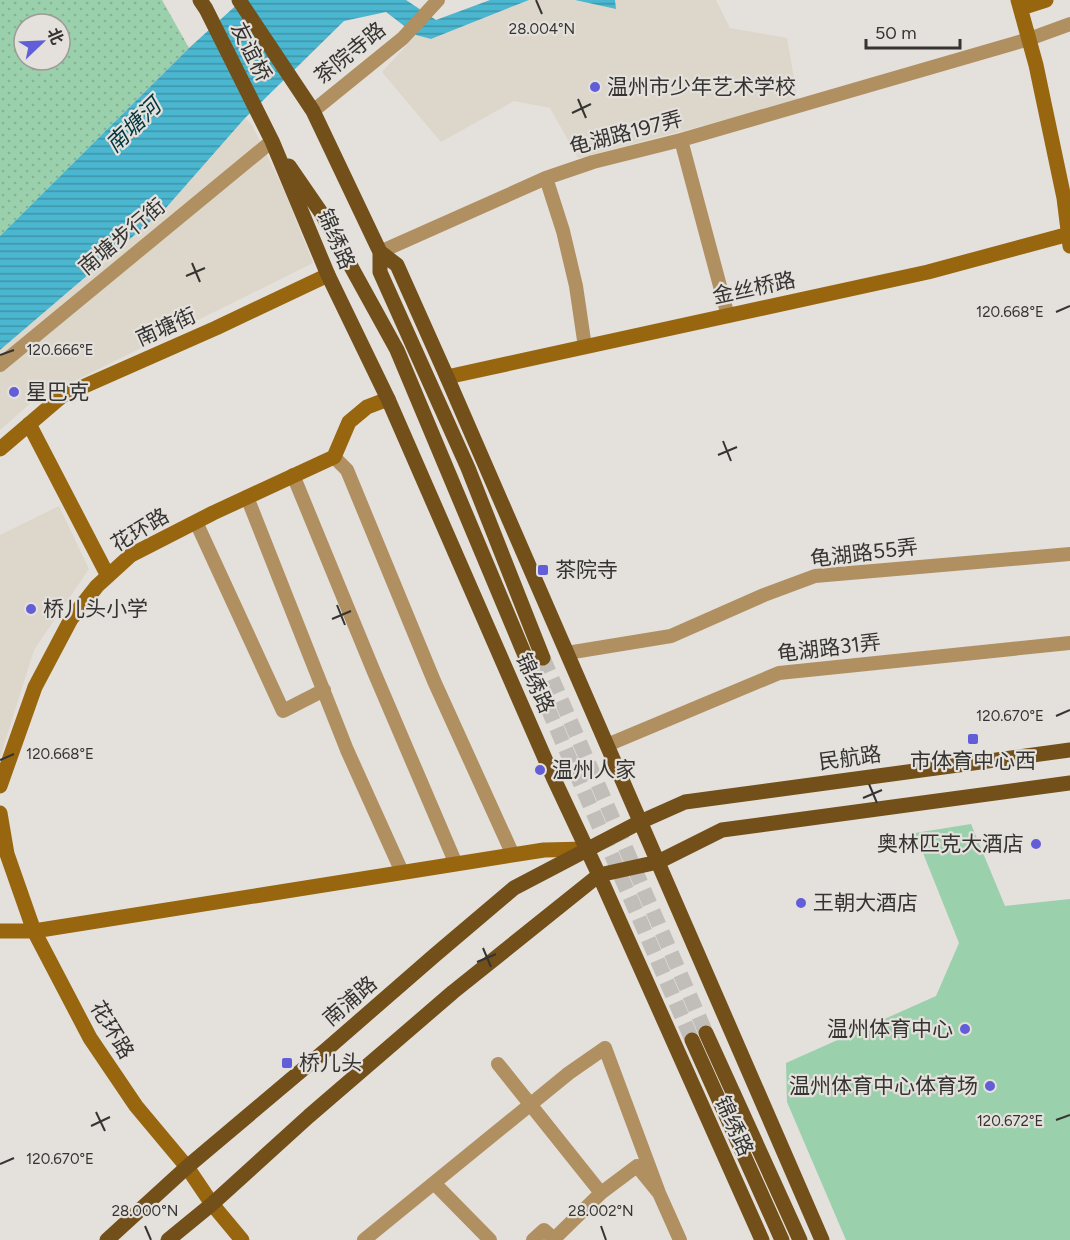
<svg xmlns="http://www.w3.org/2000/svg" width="1070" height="1240" font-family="Figtree,'Noto Sans SC',sans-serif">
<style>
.built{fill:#ddd6ca}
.green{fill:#9ad0ab}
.park{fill:url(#park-dots);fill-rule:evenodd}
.water{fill:url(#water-rules)}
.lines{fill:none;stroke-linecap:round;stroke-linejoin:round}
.primary-tunnel{stroke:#c1beb9;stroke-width:15;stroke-dasharray:15 8;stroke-linecap:butt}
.street{stroke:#b08f61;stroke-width:14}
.secondary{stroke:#97660f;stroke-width:15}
.primary{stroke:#735019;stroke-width:15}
.ticks{fill:none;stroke:#353432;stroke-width:2}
.poi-dot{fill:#625ed7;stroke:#e4e0db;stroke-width:2}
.labels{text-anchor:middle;stroke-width:4.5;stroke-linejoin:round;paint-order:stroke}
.street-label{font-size:21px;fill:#353432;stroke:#e4e0db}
.poi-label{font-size:21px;fill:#353432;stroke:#e4e0db;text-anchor:start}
.water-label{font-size:22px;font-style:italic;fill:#00353f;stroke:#e4e0db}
.ticks-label{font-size:15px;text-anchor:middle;fill:#353432;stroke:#e4e0db;stroke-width:4.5;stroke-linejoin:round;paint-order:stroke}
</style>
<defs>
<pattern id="park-dots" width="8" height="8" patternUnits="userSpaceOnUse" patternTransform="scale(1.5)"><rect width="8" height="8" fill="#9ad0ab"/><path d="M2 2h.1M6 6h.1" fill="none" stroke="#85b394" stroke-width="1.8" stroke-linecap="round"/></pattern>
<pattern id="water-rules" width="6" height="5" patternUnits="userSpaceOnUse" patternTransform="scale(1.5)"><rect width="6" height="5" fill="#4ab6cf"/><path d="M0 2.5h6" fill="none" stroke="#3e95a9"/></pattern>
</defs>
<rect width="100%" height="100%" fill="#e4e0db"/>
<!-- built -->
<path class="built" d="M529 0H575L615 9V0H716L730 28 787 38 798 101 578 158 550 108 514 101 441 142 382 72 416 35 432 39Z
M245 118 252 125 284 190 313 263 32 402 0 430V350L165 209Z
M59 506 89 569 34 650 0 758V535Z"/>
<!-- green -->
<path class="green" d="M971 824 1005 906 1070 899V1240H846L787 1102 786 1063 936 996 959 943 915 833Z"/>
<!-- park -->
<path class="park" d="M0 0H162L189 48 0 236ZM24 24H60V60H24Z"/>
<!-- water -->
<path class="water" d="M242 0H406L436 20 490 0H529L431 39 416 35 386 12 344 21 245 118 165 209 0 350V236L189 48Z
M575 0H615L616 9Z"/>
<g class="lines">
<!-- primary-tunnel -->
<path class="primary-tunnel" d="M543 658 706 1033
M529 665 692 1040"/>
<!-- street -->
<path class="street" d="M313 111 403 38 438 0
M681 140 728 316
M546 178 563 231 576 286 585 347
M380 252 546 178 593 162 681 140 1029 39 1070 24
M0 365 272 141
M334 457 347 470 434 681 513 855
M293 475 374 672 456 864
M247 497 347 750 402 872
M196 522 283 711 324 690
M567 653 671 636 764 595 815 576 1070 554
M607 745 779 673 1070 643
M498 1064 601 1193 637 1166 659 1193 680 1240
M434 1183 490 1240
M364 1240 569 1073 605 1048 659 1193
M533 1240 544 1230 554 1239 601 1193"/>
<!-- secondary -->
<path class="secondary" d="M1018 0 1036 65 1064 198 1070 246
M1021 8 1046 0
M447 377 928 272 1069 234
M29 424 108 576
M0 449 62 396 216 328 328 275
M0 786 35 687 71 619 97 586 131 555 213 513 334 457 349 422 367 407 388 399
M0 813 7 854 34 931 90 1038 136 1106 187 1167 212 1204 242 1240
M0 931H34L544 850 587 849"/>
<!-- primary -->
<path class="primary" d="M200 0 206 9 272 141 328 275 388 399 553 777 599 875 762 1240
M239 0 313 111 380 252 397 265 447 377 822 1240
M289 166 322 214 397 350 529 665
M380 252V272L468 468 543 658
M706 1033 800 1240
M692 1040 782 1240
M107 1240 187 1167 327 1049 435 955 514 888 640 822 685 802 1070 750
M168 1240 212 1204 309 1116 453 992 599 875 658 862 722 830 1070 783"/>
</g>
<!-- ticks -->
<path class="ticks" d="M536 0 542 14M578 99 586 118M572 113 591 104M192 263 200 282M186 276 205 268M1056 312 1070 306M0 355 14 350M723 441 731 461M718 455 737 447M337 605 345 625M332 619 351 611M1056 716 1070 710M0 760 14 754M869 784 877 803M863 798 882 790M483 948 491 967M477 962 496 954M96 1112 105 1131M1056 1120 1070 1115M91 1126 110 1117M0 1164 14 1158M145 1226 151 1240M601 1226 606 1240"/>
<!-- markers -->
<g class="poi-dot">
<circle cx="595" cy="87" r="6"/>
<circle cx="14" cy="392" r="6"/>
<rect x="537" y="564" width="12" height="12" rx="3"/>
<circle cx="31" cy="609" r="6"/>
<rect x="967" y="733" width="12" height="12" rx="3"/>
<circle cx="540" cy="770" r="6"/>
<circle cx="1036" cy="844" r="6"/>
<circle cx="801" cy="903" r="6"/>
<circle cx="965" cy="1029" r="6"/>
<rect x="281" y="1057" width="12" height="12" rx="3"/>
<circle cx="990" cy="1086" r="6"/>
</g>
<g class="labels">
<!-- street labels -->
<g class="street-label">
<text transform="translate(251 52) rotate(63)" y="7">友谊桥</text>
<text transform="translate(350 53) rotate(-39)" y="7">茶院寺路</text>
<text transform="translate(626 133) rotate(-15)" y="7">龟湖路197弄</text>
<text transform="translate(122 237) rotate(-40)" y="7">南塘步行街</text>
<text transform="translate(336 239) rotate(67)" y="7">锦绣路</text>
<text transform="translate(754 288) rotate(-12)" y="7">金丝桥路</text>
<text transform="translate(166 327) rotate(-24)" y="7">南塘街</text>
<text transform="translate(140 530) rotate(-31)" y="7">花环路</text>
<text transform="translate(864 553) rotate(-7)" y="7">龟湖路55弄</text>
<text transform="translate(829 648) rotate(-7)" y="7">龟湖路31弄</text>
<text transform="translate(535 683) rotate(66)" y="7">锦绣路</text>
<text transform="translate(850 758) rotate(-8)" y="7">民航路</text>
<text transform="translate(350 1001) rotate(-41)" y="7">南浦路</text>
<text transform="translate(112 1030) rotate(59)" y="7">花环路</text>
<text transform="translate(734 1126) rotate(66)" y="7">锦绣路</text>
</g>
<!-- poi labels -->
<g class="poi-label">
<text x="607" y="94">温州市少年艺术学校</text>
<text x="26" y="399">星巴克</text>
<text x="555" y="577">茶院寺</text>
<text x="43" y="616">桥儿头小学</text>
<text x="973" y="768" text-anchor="middle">市体育中心西</text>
<text x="552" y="777">温州人家</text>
<text x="1024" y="851" text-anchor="end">奥林匹克大酒店</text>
<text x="813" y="910">王朝大酒店</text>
<text x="953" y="1036" text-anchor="end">温州体育中心</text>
<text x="299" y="1070">桥儿头</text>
<text x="978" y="1093" text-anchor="end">温州体育中心体育场</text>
</g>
<!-- water labels -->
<g class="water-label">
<text transform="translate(133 125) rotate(-44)" y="8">南塘河</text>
</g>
</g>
<g class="ticks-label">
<text x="542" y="34">28.004°N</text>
<text x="1010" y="317">120.668°E</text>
<text x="60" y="355">120.666°E</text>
<text x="1010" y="721">120.670°E</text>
<text x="60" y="759">120.668°E</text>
<text x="1010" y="1126">120.672°E</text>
<text x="60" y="1164">120.670°E</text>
<text x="145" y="1216">28.000°N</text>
<text x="601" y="1216">28.002°N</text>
</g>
<!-- north arrow -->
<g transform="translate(42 42) rotate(67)"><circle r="28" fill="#e4e0db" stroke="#9e9b97" stroke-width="1.5"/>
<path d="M0-4.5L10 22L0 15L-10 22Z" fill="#625ed7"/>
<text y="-9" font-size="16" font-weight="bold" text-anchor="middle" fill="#353432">北</text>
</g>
<!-- scale -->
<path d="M866 39v9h94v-9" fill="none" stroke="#353432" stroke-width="3"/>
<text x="875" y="39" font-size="18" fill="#353432" stroke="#e4e0db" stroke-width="4.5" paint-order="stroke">50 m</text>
</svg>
